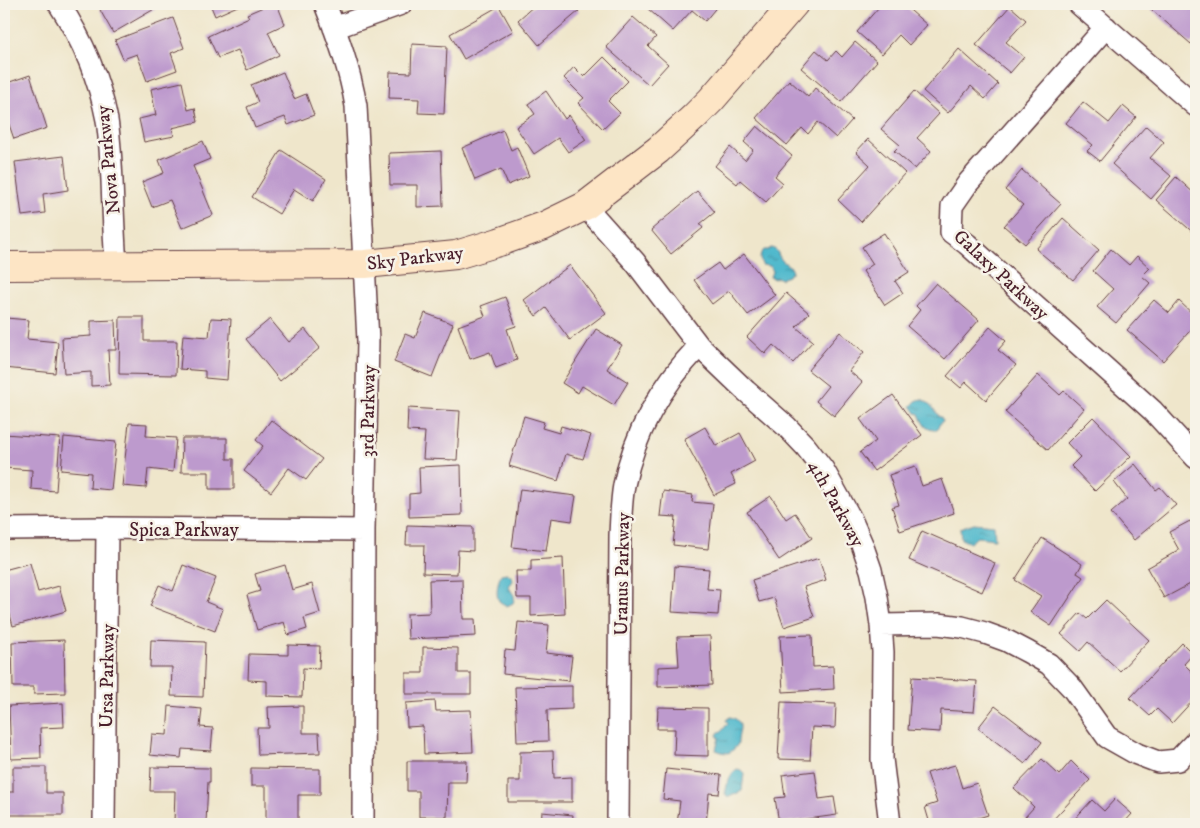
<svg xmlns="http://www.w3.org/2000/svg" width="1200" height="828" font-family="'IM FELL DW Pica',serif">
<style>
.water{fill:url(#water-ripples);stroke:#4c6c7c}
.building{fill:#bd9acd}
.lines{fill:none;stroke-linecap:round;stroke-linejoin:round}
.street-casing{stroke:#633d43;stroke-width:24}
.secondary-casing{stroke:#633d43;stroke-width:30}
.street{stroke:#fff;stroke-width:21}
.secondary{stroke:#fde5c5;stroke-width:28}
.labels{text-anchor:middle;stroke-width:5;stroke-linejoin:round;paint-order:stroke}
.street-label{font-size:19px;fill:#4a1f2b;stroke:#f7f3e8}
</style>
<defs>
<pattern id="water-ripples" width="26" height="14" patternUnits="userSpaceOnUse" patternTransform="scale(1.25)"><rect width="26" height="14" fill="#4eb8cc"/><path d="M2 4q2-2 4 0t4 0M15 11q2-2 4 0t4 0" fill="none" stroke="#4395a6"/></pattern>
</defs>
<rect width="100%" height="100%" fill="#f7f3e8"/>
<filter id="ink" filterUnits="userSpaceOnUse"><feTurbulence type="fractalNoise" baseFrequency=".02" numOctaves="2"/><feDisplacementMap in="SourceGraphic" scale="10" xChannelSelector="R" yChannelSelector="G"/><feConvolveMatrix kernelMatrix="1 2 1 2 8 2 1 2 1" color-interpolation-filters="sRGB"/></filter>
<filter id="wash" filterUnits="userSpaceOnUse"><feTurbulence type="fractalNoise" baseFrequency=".0096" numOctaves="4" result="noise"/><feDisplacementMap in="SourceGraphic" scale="20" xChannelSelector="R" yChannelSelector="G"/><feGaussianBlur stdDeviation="1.12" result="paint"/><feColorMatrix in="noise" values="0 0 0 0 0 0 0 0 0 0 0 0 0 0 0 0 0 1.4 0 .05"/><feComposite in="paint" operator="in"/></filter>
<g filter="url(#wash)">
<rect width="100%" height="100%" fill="#efe6cb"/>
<!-- water -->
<path class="water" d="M771 248C779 250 777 254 781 259 784 263 788 265 791 267L792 273H790L788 276 780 279 778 277 774 279 770 277 771 274 773 271 770 266 762 265 760 259 761 253 764 250H768Z
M921 399C929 402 935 409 939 417H941L943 421 940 423 937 430C925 431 923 423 919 414L916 413 911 406 916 401Z
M974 523 994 525 995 539 977 537 970 543 961 539 960 528Z
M507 573 512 577 513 581 509 586C511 594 517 594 513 603L507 606C504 604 501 603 499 601 495 595 498 580 501 574Z
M730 717C747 721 737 733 738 744 730 754 729 755 716 750L719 738 717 735 719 732 722 731 728 723 726 720Z
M737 769 741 770 744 773 742 791 729 797 727 796 725 794C727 785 729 774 737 769Z"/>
<g id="blocks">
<!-- building -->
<path class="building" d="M111 4H163L113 33 100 10Z
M210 4H242L215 16Z
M270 4H277L285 24 268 32 279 55 247 70 238 50 218 58 208 36 249 17 247 14Z
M536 4H573L579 11 539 45 518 20Z
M651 4H719L705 21 692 10 673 31 647 8Z
M876 4H903L927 25 909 45 899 35 882 54 857 32 879 7Z
M1145 4H1196V37L1191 44Z
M499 6 513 31 464 59 450 34Z
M1010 6 1026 20 1006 42 1024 57 1010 73 976 45Z
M633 17 656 37 648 46 668 64 649 85 606 47Z
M173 18 184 48 171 53 177 70 147 81 137 54 123 59 115 40Z
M855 42 877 61 841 102 801 68 816 50 828 60 836 51 842 57Z
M412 44 447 46 444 114 418 113 419 99 389 98 390 72 411 73Z
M959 49 998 84 985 99 971 86 948 113 923 91Z
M604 57 628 81 608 101 620 113 603 129 578 103 584 98 564 78 574 67 584 77Z
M283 72 294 99 306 94 314 115 288 125 285 117 255 128 247 107 258 102 251 85Z
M30 75 47 128 14 139 4 110V84Z
M789 80 808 97 815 88 852 120 836 138 818 122 808 134 802 128 787 145 756 118Z
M182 82 188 110 195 108 198 122 172 128 174 136 144 142 139 119 156 115 151 89Z
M546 91 565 119 569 115 586 140 568 152 558 138 534 154 516 127 535 114 528 104Z
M914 91 939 114 917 138 931 151 915 169 894 151 900 145 881 129Z
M1083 102 1109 123 1123 106 1136 117 1100 161 1087 151 1093 145 1066 123Z
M757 126 792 156 775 176 783 183 766 202 740 180 737 184 715 166 730 147 745 160 753 150 744 142Z
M1146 126 1164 142 1150 158 1171 176 1151 199 1112 164Z
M503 130 511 150 517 147 529 176 508 185 501 169 475 180 462 148Z
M868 139 905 173 861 222 838 200 870 165 856 152Z
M203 141 210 159 193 166 213 215 182 228 170 200 152 207 142 182 164 173 159 160Z
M281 150 326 179 313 201 294 189 279 214 252 197Z
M441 151 443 206 417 207V185H390L389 153Z
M64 156 68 190 43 194 45 213 22 216 15 162Z
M1022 170 1061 204 1025 244 1004 226 1023 205 1005 190Z
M1176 177 1196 195V235L1156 200Z
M697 191 715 212 700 224 703 228 671 254 651 230Z
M1063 218 1099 250 1073 280 1036 249Z
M884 233 909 272 895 281 903 293 885 305 863 271 873 264 862 247Z
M1111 249 1129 265 1137 256 1150 268 1142 276 1150 283 1116 323 1097 307 1113 289 1093 271Z
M744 254 775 295 748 315 729 291 712 304 694 280 718 263 723 270Z
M570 265 606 313 570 340 546 308 536 316 524 300Z
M936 283 979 320 945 359 907 326 920 310 916 306Z
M786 293 809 313 796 327 813 341 793 363 773 345 765 354 747 337Z
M505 297 516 326 507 329 517 360 496 368 490 352 470 359 458 326 485 316 481 306Z
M1154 300 1169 313 1179 301 1196 317V324L1163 361 1127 330Z
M425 313 453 324 432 377 394 362 405 334 415 338Z
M120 317H144V341H177L176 375 119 374Z
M6 318 29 320 27 339 58 342 55 373 4 368V341Z
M211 318 231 319 227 380 205 378V371L180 369 183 335 209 337Z
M270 319 289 342 305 329 320 348 280 381 246 339Z
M115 320 116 350H108L110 385 91 386V372L64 374 62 338 91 336V321Z
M990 327 1006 341 998 350 1016 365 986 400 966 382 961 388 947 376Z
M596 329 622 345 607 369 628 382 614 405 582 386 578 393 562 383Z
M840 332 864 352 849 371 862 382 834 416 816 401 828 386 808 370Z
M1038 375 1060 395 1064 391 1084 409 1048 450 1005 412Z
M893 395 922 435 874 471 860 452 876 441 860 419Z
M408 408 460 411 457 460 423 459 425 432 407 431Z
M524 416 544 422 542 428 559 433 561 426 591 435 583 459 566 454 558 481 509 466Z
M1093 417 1131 456 1095 491 1071 466 1080 457 1067 443Z
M271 420 322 459 306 480 289 468 271 492 244 471 263 446 256 440Z
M129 423 147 424 146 436 176 438 173 472 148 469 146 488 122 486Z
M705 427 716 446 740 433 755 461 731 474 736 484 714 495 684 439Z
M4 434 60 438 56 491 31 489 32 470 4 468Z
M64 437 116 442 111 490 90 488 91 473 61 470Z
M182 438H227V459H234V489H209V472H181Z
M1135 464 1156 490 1160 487 1176 505 1134 540 1111 513 1127 499 1114 482Z
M461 465 462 515 409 517V494L420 493 419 467Z
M915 466 922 486 942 479 954 513 900 531 892 507 899 505 889 475Z
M520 489 576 496 572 521 551 518 546 551 512 547Z
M663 491 693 495 692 502 713 504 708 549 673 545 676 517 660 516Z
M771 496 786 519 795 513 812 538 779 560 747 512Z
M1190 521 1196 532V581L1164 598 1147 568 1179 550 1169 532Z
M407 525 473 527V551L458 550 457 574 423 573 424 545H406Z
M922 531 995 563 982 592 909 560Z
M1042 538 1082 564 1077 573 1083 577 1051 626 1030 612 1041 596 1015 580Z
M563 558 565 614 531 616V598H517L516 571H531V560Z
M819 558 826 580 804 587 814 617 784 627 774 598 759 602 752 580Z
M30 563 38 592 59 586 66 611 13 626 4 592V570Z
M183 565 216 578 206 602 223 609 215 631 150 606 159 585 173 591Z
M285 565 292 590 312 584 320 613 304 618 307 629 288 635 284 622 257 630 247 595 260 591 255 574Z
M675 566 709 569 707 589 720 590 718 615 672 612Z
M462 579 463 619H475L476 636 408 639 407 614 430 613 429 580Z
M1106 600 1149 640 1120 671 1088 642 1080 651 1061 634 1080 613 1087 619Z
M518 622 549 625 546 653 572 656 569 681 503 674 505 650 515 651Z
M812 635 813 667 833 666 834 689 783 692 780 636Z
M710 636 712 685 658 687V667L679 666 677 637Z
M64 640 65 693 34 694V687H13L12 642Z
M151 640 205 642 203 697 171 696 172 667H150Z
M1182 643 1193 654 1184 664 1196 676V697L1172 723 1157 709 1150 716 1130 698Z
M288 645 320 646 319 669 303 668 302 697 267 696V681L248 680 249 654 288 655Z
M423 647 458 648V673H471V694H406V673H423Z
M912 677 977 681 974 712 941 710 940 732 908 730Z
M572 686V709L547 710 548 741 517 742 515 687Z
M435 701 436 711 471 710 473 752 424 754 423 726 407 727 406 703Z
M781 702 836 704 835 728 812 727 810 760 778 759Z
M63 703 64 727 40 728 41 758 11 759 9 706Z
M169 706 202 709 200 727 213 728 211 751 182 749 181 758 150 755 152 734 167 735Z
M303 706V733H319L320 753 258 755 257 728H269L268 707Z
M995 706 1042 742 1025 764 978 728Z
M658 707 708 708V756L674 755 675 729H657Z
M553 751 554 778 572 777V802H508V781H520V752Z
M1042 759 1059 775 1071 761 1090 780 1049 824H1031L1024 818 1034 807 1014 788Z
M407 761H467L466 782H448L447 817H419V791H407Z
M955 765 962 788 977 783 988 815 959 824H930L925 807 937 803 927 773Z
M13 767H46V793H63V815H4V792H13Z
M151 767 210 768V782H208L206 823 174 822 175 791H150Z
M251 768 320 769V795H298V823H266V786H251Z
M666 769 721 775 719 794 709 793 706 824H677L680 801 663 799Z
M815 771 819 799 834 797 837 815 779 823 775 798 785 797 782 775Z
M1115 799 1132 814 1123 824H1070L1092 800 1104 811Z
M542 812 573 815 572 824H541Z"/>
</g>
</g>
<g filter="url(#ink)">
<use href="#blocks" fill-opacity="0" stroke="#633d43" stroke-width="1"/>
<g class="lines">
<defs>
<path id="street" d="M59 4C82 39 99 78 107 120 110 140 111 161 112 181 113 209 114 237 116 266
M325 4C338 37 350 70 356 106L368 341 364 530 363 824
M1079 4 1196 106
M1106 27 968 183 952 206 951 232 967 244 1153 411 1196 458
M334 28 401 4
M585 206 635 262 699 346 746 391 787 427 806 447 823 469 851 519 862 544 871 570 877 597 881 625 883 652 882 759 890 824
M4 529 107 528 364 530
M881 625 938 624 962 627 985 633 1007 641 1028 652 1049 664 1072 688 1107 737 1137 754 1158 762 1178 760 1196 741
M104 824 107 528
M618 824 620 535C621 518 621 502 624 485 635 431 662 385 699 346"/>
<path id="secondary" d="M4 266 365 264 456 255 499 242 544 226 585 206 658 150 694 117 711 100 794 4"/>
</defs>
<!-- street casing -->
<use href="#street" class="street-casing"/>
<!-- secondary casing -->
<use href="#secondary" class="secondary-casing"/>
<!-- street -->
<use href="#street" class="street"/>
<!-- secondary -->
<use href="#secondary" class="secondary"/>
</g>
</g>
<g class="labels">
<!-- street labels -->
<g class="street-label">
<text transform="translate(107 160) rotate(-96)" y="7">Nova Parkway</text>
<text transform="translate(415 257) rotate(-7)" y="7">Sky Parkway</text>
<text transform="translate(1002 274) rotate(43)" y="7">Galaxy Parkway</text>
<text transform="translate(367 411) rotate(-89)" y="7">3rd Parkway</text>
<text transform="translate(837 503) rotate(61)" y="7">4th Parkway</text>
<text x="184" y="536">Spica Parkway</text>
<text transform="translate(621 574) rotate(-89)" y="7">Uranus Parkway</text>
<text transform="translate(106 676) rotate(-89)" y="7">Ursa Parkway</text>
</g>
</g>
<!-- margin -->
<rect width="1200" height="828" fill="none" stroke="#f7f3e8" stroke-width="20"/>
</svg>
